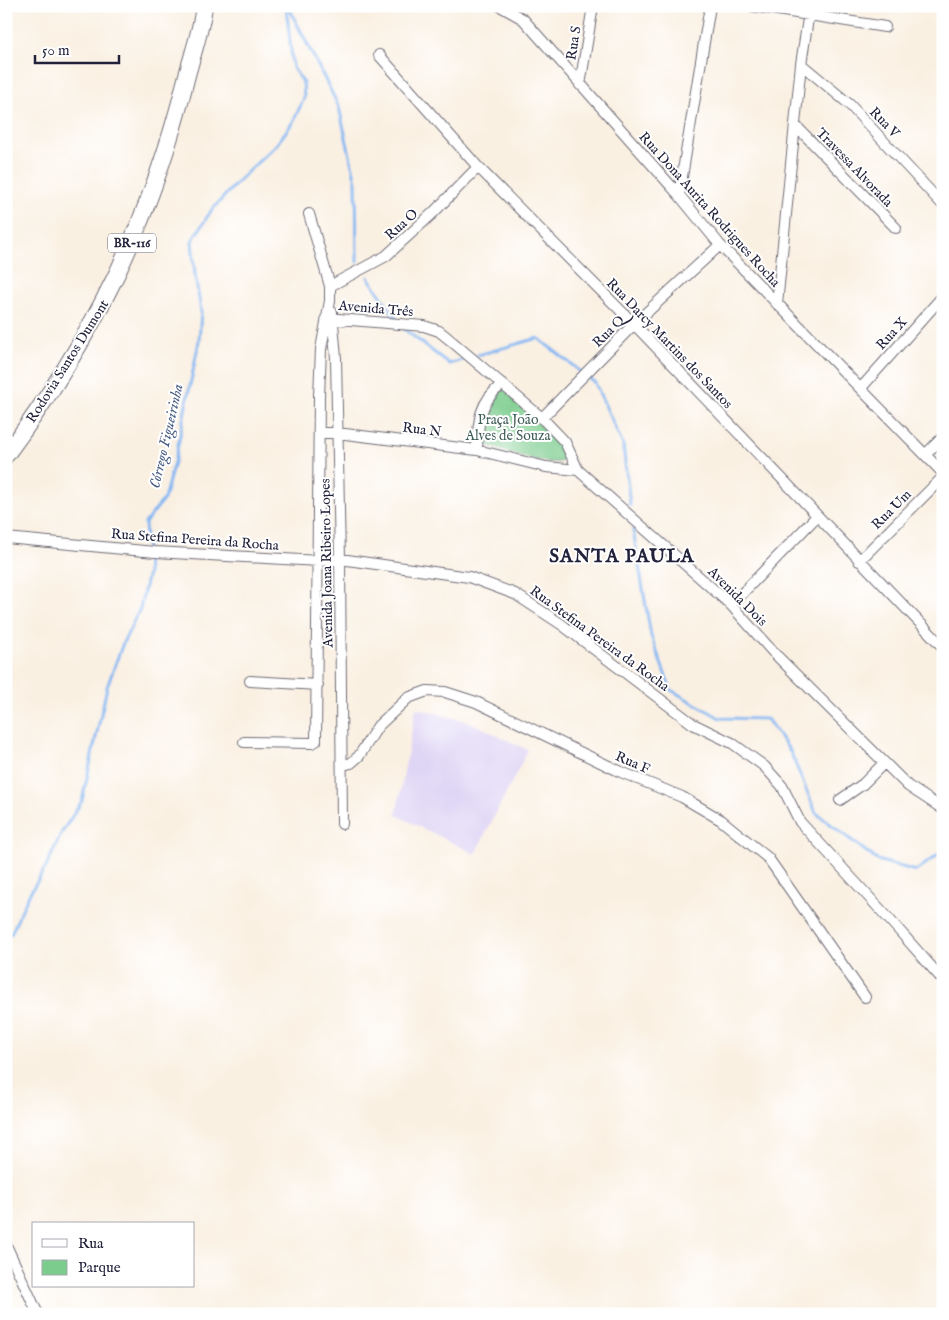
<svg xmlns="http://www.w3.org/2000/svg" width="949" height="1320" font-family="'IM FELL English',serif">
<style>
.built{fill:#dfd5f5}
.green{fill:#7bcc8d;stroke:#4e7764}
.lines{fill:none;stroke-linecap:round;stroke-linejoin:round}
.stream{stroke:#85b7f2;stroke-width:3}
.minor-casing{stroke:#6e6a75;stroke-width:12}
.trunk-casing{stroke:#6e6a75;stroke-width:18}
.minor{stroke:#fff;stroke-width:10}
.trunk{stroke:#fff;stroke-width:16}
.labels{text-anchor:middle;stroke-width:4;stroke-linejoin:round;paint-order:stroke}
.shield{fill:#fff;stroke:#646476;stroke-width:1}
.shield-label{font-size:12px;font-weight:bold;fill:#22223b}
.street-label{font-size:14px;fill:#22223b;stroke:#fff}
.park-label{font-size:14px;fill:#415e58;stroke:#fff}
.water-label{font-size:15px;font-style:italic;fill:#4a5e84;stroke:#fff}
.district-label{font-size:19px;font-weight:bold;letter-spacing:1px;fill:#22223b;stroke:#fff}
</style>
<rect width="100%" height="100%" fill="#fff"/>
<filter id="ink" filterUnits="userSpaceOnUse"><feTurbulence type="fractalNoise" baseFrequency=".02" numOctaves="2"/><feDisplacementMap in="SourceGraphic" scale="10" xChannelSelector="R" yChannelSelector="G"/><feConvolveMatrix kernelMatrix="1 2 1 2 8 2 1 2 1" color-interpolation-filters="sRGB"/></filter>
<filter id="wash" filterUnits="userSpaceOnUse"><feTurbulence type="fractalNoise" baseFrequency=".0096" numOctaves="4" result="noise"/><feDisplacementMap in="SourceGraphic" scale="20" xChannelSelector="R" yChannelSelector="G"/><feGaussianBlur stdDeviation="1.12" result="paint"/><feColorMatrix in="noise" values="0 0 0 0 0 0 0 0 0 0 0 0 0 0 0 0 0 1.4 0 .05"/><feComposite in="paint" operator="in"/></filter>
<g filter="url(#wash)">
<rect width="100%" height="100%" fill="#faf0e2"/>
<!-- built -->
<path class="built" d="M416 708 470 722 528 750 475 854 396 815Z"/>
<!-- green -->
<path class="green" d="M504 389 557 442 563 461C545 467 503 450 484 444L483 429 488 401Z"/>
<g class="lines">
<!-- stream -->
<path class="stream" d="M288 6 339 107 356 182 357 262
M368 277 396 318
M404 329 449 364 465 359
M478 355 538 338 595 383 623 445 630 505
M633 530 651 636 671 690 720 718 767 719 790 751 816 813 877 860 916 871 943 851
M6 937 11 934 28 896 46 867 62 832 82 801 107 687 123 643 140 609 148 573 145 523 164 499 176 455 199 341 201 311 195 275 192 241 211 211 240 179 276 145 293 122 304 98 303 82 293 68 286 6"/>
</g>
</g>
<g filter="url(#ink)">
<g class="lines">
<defs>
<path id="minor" d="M500 6 523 19 679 195 720 245 943 473
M751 6 885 27
M379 55 478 167 634 324 943 647
M801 64 849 104 943 205
M580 85 593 6
M795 125 896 228
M679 195 710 6
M330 286 386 256 433 213 478 167
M777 304 801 64 810 6
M332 312 336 358 340 559 342 824
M326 318 424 326 439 331 449 339 542 418 565 442 578 470 731 605 772 651 908 786 943 809
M861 388 943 296
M542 418 634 324 720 245
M320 433H337L477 450 546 467 578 470
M477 450C478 422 479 401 503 384
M925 455 943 437
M6 538 155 552 319 561 340 559 469 577 515 594 561 624 693 724 732 743 764 766 782 786 800 822 889 919 943 980
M859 561 943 477
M731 605 817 516
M250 681 318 685
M244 742 312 743 316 741 319 396 321 349 330 301V286L309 214
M343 765 351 763 359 756 378 726 408 698 427 691 445 692 476 702 621 772 682 797 721 820 768 858 865 997
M840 800 863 784 884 763
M6 1245 38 1314"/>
<path id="trunk" d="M6 455C92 340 150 223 185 83 191 58 201 32 204 6"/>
</defs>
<!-- minor casing -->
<use href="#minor" class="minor-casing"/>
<!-- trunk casing -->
<use href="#trunk" class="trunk-casing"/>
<!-- minor -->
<use href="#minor" class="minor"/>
<!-- trunk -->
<use href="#trunk" class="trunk"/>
</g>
</g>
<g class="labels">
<!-- shield labels -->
<rect class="shield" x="108" y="233.5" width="48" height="19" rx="4"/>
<g class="shield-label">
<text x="132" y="247">BR-116</text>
</g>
<!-- street labels -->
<g class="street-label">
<text transform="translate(573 43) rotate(-81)" y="5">Rua S</text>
<text transform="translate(885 122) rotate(46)" y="5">Rua V</text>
<text transform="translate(855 167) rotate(46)" y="5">Travessa Alvorada</text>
<text transform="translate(710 209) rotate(48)" y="5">Rua Dona Aurita Rodrigues Rocha</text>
<text transform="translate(401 224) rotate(-42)" y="5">Rua O</text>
<text transform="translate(376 308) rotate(5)" y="5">Avenida Três</text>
<text transform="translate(608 331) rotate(-45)" y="5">Rua Q</text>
<text transform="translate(891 333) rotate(-48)" y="5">Rua X</text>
<text transform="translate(670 343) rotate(46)" y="5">Rua Darcy Martins dos Santos</text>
<text transform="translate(67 361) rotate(-58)" y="5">Rodovia Santos Dumont</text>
<text transform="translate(422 429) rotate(7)" y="5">Rua N</text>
<text transform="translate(891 509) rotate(-45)" y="5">Rua Um</text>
<text transform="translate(195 539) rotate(4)" y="5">Rua Stefina Pereira da Rocha</text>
<text transform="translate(326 563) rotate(-91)" y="5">Avenida Joana Ribeiro Lopes</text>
<text transform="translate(738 596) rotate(45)" y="5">Avenida Dois</text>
<text transform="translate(600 638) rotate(36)" y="5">Rua Stefina Pereira da Rocha</text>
<text transform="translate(633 762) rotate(23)" y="5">Rua F</text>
</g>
<!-- park labels -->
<g class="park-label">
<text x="508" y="424">Praça João<tspan x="508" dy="16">Alves de Souza</tspan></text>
</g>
<!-- water labels -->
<g class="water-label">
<text transform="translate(166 436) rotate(-77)" y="5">Córrego Figueirinha</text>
</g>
<!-- district labels -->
<g class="district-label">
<text x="622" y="562">SANTA PAULA</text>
</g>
</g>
<!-- margin -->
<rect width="949" height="1320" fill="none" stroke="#fff" stroke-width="25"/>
<!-- legend -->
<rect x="32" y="1222" width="162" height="65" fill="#ffffff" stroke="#a7a7b1"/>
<rect x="42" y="1239" width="25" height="8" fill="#ffffff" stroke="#a7a7b1"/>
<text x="78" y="1248" font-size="15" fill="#22223b">Rua</text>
<rect x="42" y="1260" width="25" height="15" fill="#7bcc8d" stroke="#a7a7b1"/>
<text x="78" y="1272" font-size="15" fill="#22223b">Parque</text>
<!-- scale -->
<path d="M35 55v8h84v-8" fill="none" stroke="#22223b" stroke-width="2.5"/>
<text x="42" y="55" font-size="15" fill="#22223b" stroke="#ffffff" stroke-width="4" paint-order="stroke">50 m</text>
</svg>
